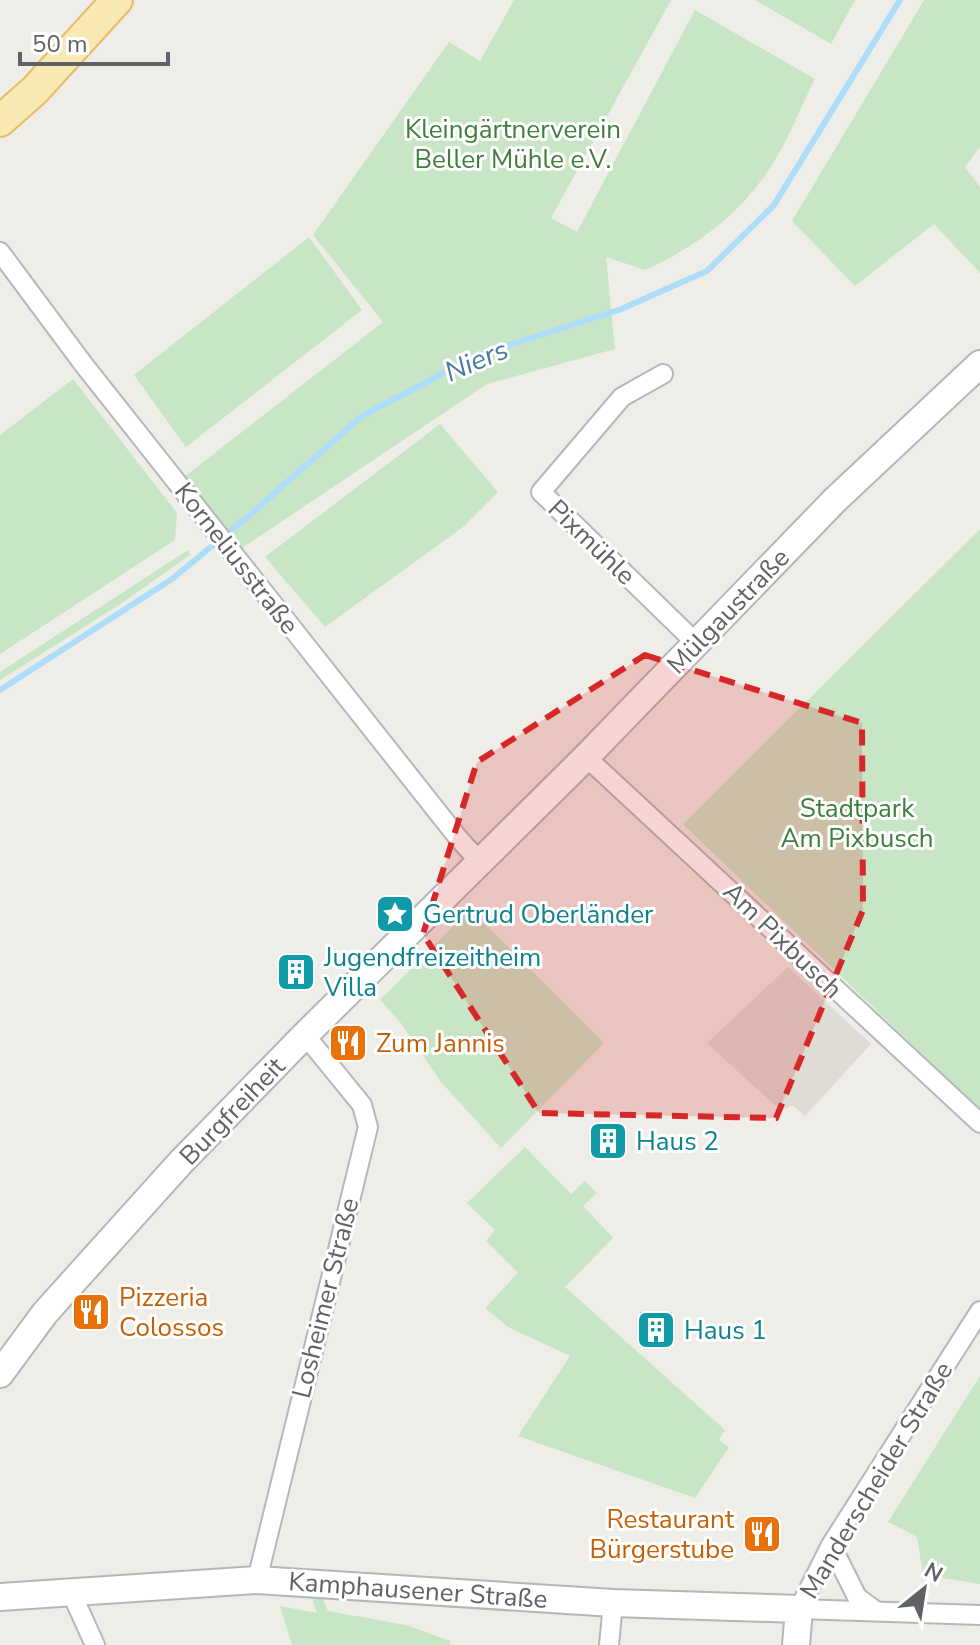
<svg xmlns="http://www.w3.org/2000/svg" width="980" height="1645" font-family="'Nunito Sans',sans-serif">
<style>
.education{fill:#dfdcd5}
.green{fill:#c8e5c6}
.lines{fill:none;stroke-linecap:round;stroke-linejoin:round}
.stream{stroke:#aeddf9;stroke-width:6}
.street-casing{stroke:#b4b7bb;stroke-width:22}
.secondary-casing{stroke:#b3b6ba;stroke-width:30}
.primary-casing{stroke:#e8bb68;stroke-width:34}
.street{stroke:#fff;stroke-width:18}
.secondary{stroke:#fff;stroke-width:26}
.primary{stroke:#f9e9b2;stroke-width:30}
.marked{fill:#d62828;fill-opacity:0.2;stroke:#d62828;stroke-width:6;stroke-dasharray:16 10;stroke-linejoin:round}
.labels{text-anchor:middle;stroke-width:6;stroke-linejoin:round;paint-order:stroke}
.park-label{font-size:26px;fill:#3d803b;stroke:#fff}
.street-label{font-size:26px;fill:#5f6266;stroke:#fff}
.culture-label{font-size:26px;fill:#0d838f;stroke:#fff;text-anchor:start}
.food-label{font-size:26px;fill:#c56008;stroke:#fff;text-anchor:start}
.water-label{font-size:28px;font-style:italic;fill:#477aa2;stroke:#fff}
</style>
<rect width="100%" height="100%" fill="#efede7"/>
<!-- education -->
<path class="education" d="M788 967 871 1044 805 1116 792 1105 781 1111 707 1043Z"/>
<!-- green -->
<path class="green" d="M514 0H671L551 218 577 232 695 10 815 79C799 110 786 146 766 174 735 218 694 248 645 270L606 257 615 349 487 384 239 550 184 477 383 322 313 235 449 42 480 61Z
M755 0H855L831 44Z
M924 0H980V147L965 167 980 187V273L934 224 855 286 792 221Z
M309 237 362 310 186 447 134 375Z
M73 379 177 513 175 540 0 654V435Z
M440 424 498 492 463 527 325 627 265 557Z
M980 529V1110L683 824Z
M188 550 190 555 122 603 0 680V672Z
M470 909 604 1043 501 1148 441 1082 400 1022 380 1000Z
M525 1147 571 1194 585 1181 597 1193 583 1206 613 1238 565 1287 725 1430 719 1440 729 1447 695 1498 518 1436 570 1356 508 1327 485 1308 518 1273 486 1241 495 1230 467 1203Z
M980 1376V1584L923 1575 917 1537 888 1522Z
M312 1598 323 1599 328 1611 406 1625 450 1641V1645H292L280 1606 317 1613Z"/>
<g class="lines">
<!-- stream -->
<path class="stream" d="M0 690 172 579 251 514 362 416 478 355 619 310 707 271 774 205 900 0"/>
<defs>
<path id="street" d="M0 252 84 365 459 839 479 861
M663 374 622 397 541 492 697 644
M586 757 980 1123
M980 1311 831 1545 799 1609 980 1615
M831 1545 857 1597 876 1611
M257 1580 368 1127 362 1105 305 1035
M71 1592 95 1645
M609 1645 613 1603"/>
<path id="secondary" d="M0 1374 45 1313 181 1162 305 1035 586 757 835 500 980 364
M0 1597 257 1580 613 1603 799 1609 796 1645"/>
<path id="primary" d="M0 121 35 90 117 0"/>
</defs>
<!-- street casing -->
<use href="#street" class="street-casing"/>
<!-- secondary casing -->
<use href="#secondary" class="secondary-casing"/>
<!-- primary casing -->
<use href="#primary" class="primary-casing"/>
<!-- street -->
<use href="#street" class="street"/>
<!-- secondary -->
<use href="#secondary" class="secondary"/>
<!-- primary -->
<use href="#primary" class="primary"/>
</g>
<!-- marked area -->
<path class="marked" d="M645 655 862 723 863 910 776 1118 539 1113 423 934 477 762Z"/>
<!-- icons -->
<defs>
<symbol id="sight-square" viewBox="-11 -11 22 22"><rect x="-9" y="-9" width="18" height="18" rx="4" fill="#0f9aa8" stroke="#fff"/><path d="M0-6L1.8-2.2L6-1.7L2.9 1.2L3.7 5.4L0 3.3L-3.7 5.4L-2.9 1.2L-6-1.7L-1.8-2.2Z" fill="#fff"/></symbol>
<symbol id="building-square" viewBox="-11 -11 22 22"><rect x="-9" y="-9" width="18" height="18" rx="4" fill="#0f9aa8" stroke="#fff"/><path d="M-4-6H4V6H1V3H-1V6H-4ZM-2.5-4.3h1.7v1.8h-1.7ZM.8-4.3h1.7v1.8H.8ZM-2.5-1h1.7V.8h-1.7ZM.8-1h1.7V.8H.8Z" fill="#fff"/></symbol>
<symbol id="restaurant-square" viewBox="-11 -11 22 22"><rect x="-9" y="-9" width="18" height="18" rx="4" fill="#e8710a" stroke="#fff"/><path d="M-5-6h1v4h1v-4h1v4h1v-4h1v5L-1.5 .5V6h-2V.5L-5-1ZM5-6V6H3V1.5H1.5Q1.5-4 5-6Z" fill="#fff"/></symbol>
</defs>
<g fill-rule="evenodd">
<use href="#sight-square" x="373" y="892" width="44" height="44"/>
<use href="#building-square" x="274" y="950" width="44" height="44"/>
<use href="#restaurant-square" x="326" y="1021" width="44" height="44"/>
<use href="#building-square" x="586" y="1119" width="44" height="44"/>
<use href="#restaurant-square" x="69" y="1290" width="44" height="44"/>
<use href="#building-square" x="634" y="1308" width="44" height="44"/>
<use href="#restaurant-square" x="740" y="1512" width="44" height="44"/>
</g>
<g class="labels">
<!-- park labels -->
<g class="park-label">
<text x="513" y="138">Kleingärtnerverein<tspan x="513" dy="30">Beller Mühle e.V.</tspan></text>
<text x="857" y="817">Stadtpark<tspan x="857" dy="30">Am Pixbusch</tspan></text>
</g>
<!-- street labels -->
<g class="street-label">
<text transform="translate(592 542) rotate(44)" y="9">Pixmühle</text>
<text transform="translate(237 558) rotate(52)" y="9">Korneliusstraße</text>
<text transform="translate(728 611) rotate(-46)" y="9">Mülgaustraße</text>
<text transform="translate(783 940) rotate(44)" y="9">Am Pixbusch</text>
<text transform="translate(232 1111) rotate(-46)" y="9">Burgfreiheit</text>
<text transform="translate(325 1298) rotate(-76)" y="9">Losheimer Straße</text>
<text transform="translate(876 1480) rotate(-59)" y="9">Manderscheider Straße</text>
<text transform="translate(418 1590) rotate(4)" y="9">Kamphausener Straße</text>
</g>
<!-- culture labels -->
<g class="culture-label">
<text x="423" y="923">Gertrud Oberländer</text>
<text x="324" y="966">Jugendfreizeitheim<tspan x="324" dy="30">Villa</tspan></text>
<text x="636" y="1150">Haus 2</text>
<text x="684" y="1339">Haus 1</text>
</g>
<!-- food labels -->
<g class="food-label">
<text x="376" y="1052">Zum Jannis</text>
<text x="119" y="1306">Pizzeria<tspan x="119" dy="30">Colossos</tspan></text>
<text x="734" y="1528" text-anchor="end">Restaurant<tspan x="734" dy="30">Bürgerstube</tspan></text>
</g>
<!-- water labels -->
<g class="water-label">
<text transform="translate(476 360) rotate(-23)" y="10">Niers</text>
</g>
</g>
<!-- north arrow -->
<g transform="translate(924 1589) rotate(30)" stroke="#ffffff" stroke-width="6" paint-order="stroke">
<path d="M0-6L14 30L0 20L-14 30Z" fill="#5f6266"/>
<text y="-12" font-size="22" font-weight="bold" text-anchor="middle" fill="#5f6266">N</text>
</g>
<!-- scale -->
<path d="M20 52v12h148v-12" fill="none" stroke="#5f6266" stroke-width="4"/>
<text x="32" y="52" font-size="24" fill="#5f6266" stroke="#ffffff" stroke-width="6" paint-order="stroke">50 m</text>
</svg>
